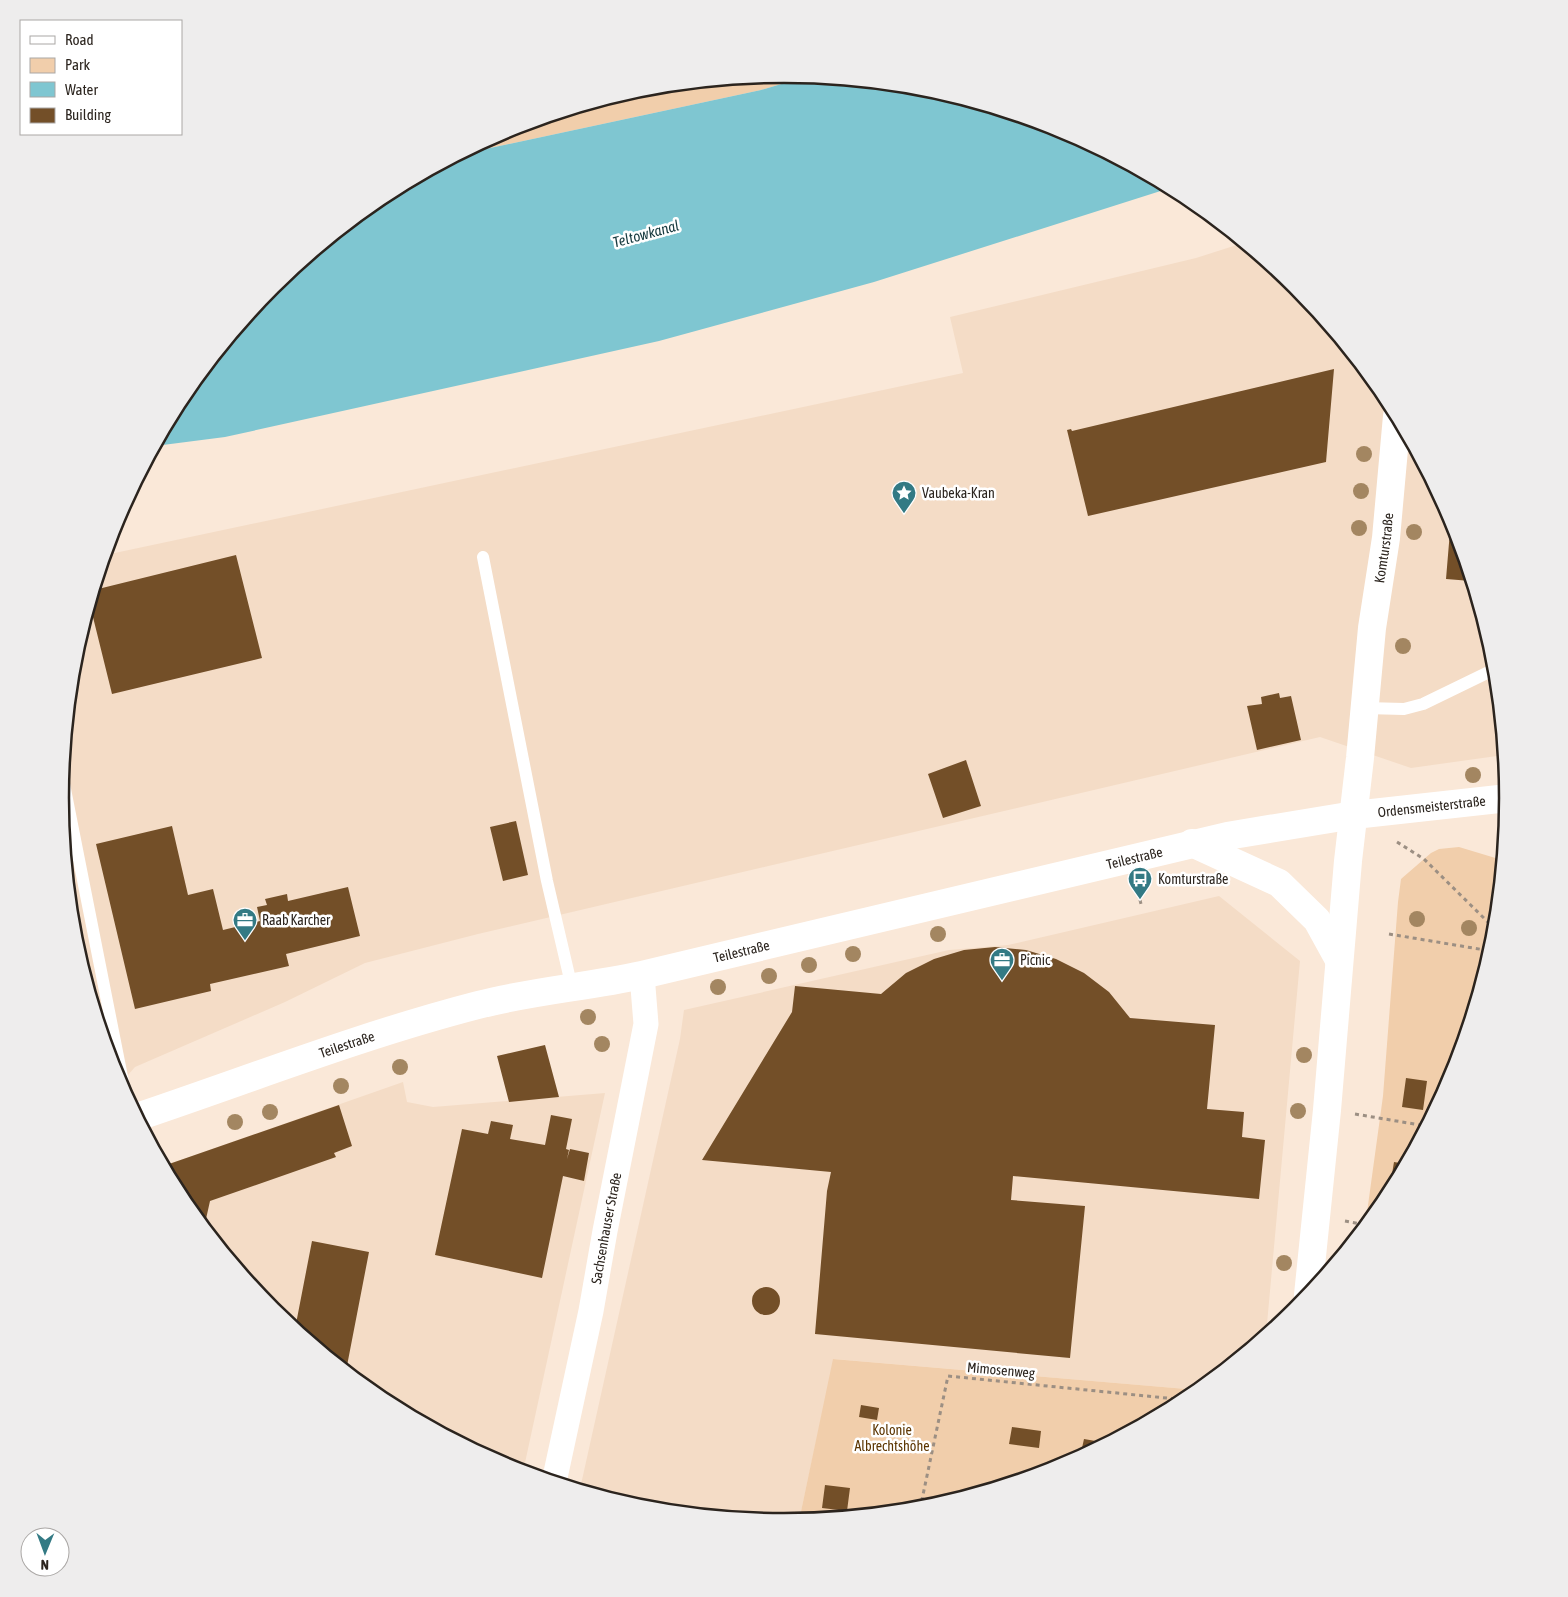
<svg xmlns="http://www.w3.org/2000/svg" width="1568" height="1597" font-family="'Asap Condensed',sans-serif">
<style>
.built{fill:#f4dcc6}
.green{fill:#f1ceab}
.water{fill:#7fc6d1}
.building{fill:#734f28}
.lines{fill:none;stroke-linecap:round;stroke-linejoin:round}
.path{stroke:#9c8f83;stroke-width:3;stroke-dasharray:4 4;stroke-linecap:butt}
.service{stroke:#fff;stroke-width:12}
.minor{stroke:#fff;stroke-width:25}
.tertiary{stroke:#fff;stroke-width:28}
.tree{fill:#a38661}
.labels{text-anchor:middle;stroke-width:5;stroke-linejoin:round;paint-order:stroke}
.poi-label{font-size:14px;fill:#2b241e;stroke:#fff;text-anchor:start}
.street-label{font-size:14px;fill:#2b241e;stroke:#fff}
.park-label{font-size:14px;fill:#5c3500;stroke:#fff}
.water-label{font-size:15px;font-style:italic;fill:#173a3f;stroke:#fff}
.rim{fill:none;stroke:#2b241e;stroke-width:2.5}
</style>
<rect width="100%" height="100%" fill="#fae8d8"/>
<!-- built -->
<path class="built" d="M1243 243 1296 287 1386 397 1453 522 1494 658 1504 755 1411 768 1320 737 478 934 365 963 285 1002 135 1067 120 1084 115 1075 74 939 60 798 74 657 107 547 110 554 963 373 950 317 1196 258Z
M1219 896 1300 961 1266 1335 1198 1390 834 1359 799 1521 784 1522 642 1509 580 1489 680 1039 684 1010 949 950 1008 945Z
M403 1082 407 1102 433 1107 605 1093 523 1472 507 1467 382 1400 272 1310 182 1200 167 1173 169 1164Z"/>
<!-- green -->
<path class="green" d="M784 75 805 77 761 90 462 154 507 130 643 88Z
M1459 847 1502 860 1494 940 1453 1076 1386 1201 1365 1227 1383 1096 1398 902 1401 879 1431 853 1439 849Z
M833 1359 1198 1390 1186 1401 1061 1467 925 1509 799 1521Z"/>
<!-- water -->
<path class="water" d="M805 77 926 88 1061 130 1170 188 874 282 659 341 225 437 155 446 182 396 272 286 382 196 462 154 761 90Z"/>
<!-- building -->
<path class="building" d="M1334 369 1326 462 1088 516 1067 430 1071 429 1072 431Z
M1451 519 1453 522 1471 581 1446 579Z
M236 555 262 658 112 694 90 605 94 590Z
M1279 693 1280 698 1291 696 1301 740 1257 750 1247 706 1262 704 1261 697Z
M966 760 981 806 943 818 928 774Z
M516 821 528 875 503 881 490 827Z
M172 826 188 895 213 889 223 930 260 921 257 907 267 905 265 899 287 894 288 901 348 887 360 936 286 954 289 966 210 984 211 991 135 1009 96 844Z
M995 947 1026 950 1056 959 1084 973 1109 992 1130 1018 1215 1025 1207 1109 1244 1112 1242 1137 1265 1140 1259 1199 1013 1176 1011 1200 1085 1206 1070 1358 815 1334 827 1191 831 1172 702 1160 792 1012 795 986 881 994 906 973 934 959 964 950Z
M545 1045 559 1097 509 1102 497 1056Z
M1406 1078 1427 1081 1423 1110 1402 1107Z
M339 1105 352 1146 334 1153 336 1157 210 1201 204 1228 182 1200 167 1173 169 1164Z
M551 1115 572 1119 566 1149 569 1150 567 1159 570 1149 589 1153 584 1181 563 1176 542 1278 435 1255 462 1129 488 1134 491 1121 513 1125 510 1139 545 1145Z
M1394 1162 1406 1164 1396 1181 1391 1180Z
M312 1241 369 1252 346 1371 295 1329Z
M752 1301a14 14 0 1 1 28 0a14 14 0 1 1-28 0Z
M861 1405 879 1408 877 1420 859 1417Z
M1012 1427 1041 1431 1039 1448 1009 1444Z
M1084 1439 1107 1443 1080 1457Z
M1005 1480 1016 1481 1004 1485Z
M825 1485 850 1488 847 1511 822 1508Z"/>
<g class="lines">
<!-- path -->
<path class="path" d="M1397 842 1424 859 1495 929
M1140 900 1141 904
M1389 934 1491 951
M1355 1114 1426 1126
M1345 1221 1366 1225
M920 1509 948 1376 1186 1400"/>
<!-- service -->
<path class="service" d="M483 557 547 881 572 988
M1365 708 1404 709 1423 704 1495 669
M62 774 126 1097"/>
<!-- minor -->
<path class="minor" id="s1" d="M554 1482 591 1311 605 1231 646 1024 642 975"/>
<!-- tertiary -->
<g class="tertiary">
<path d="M1192 843 1279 883 1317 920 1339 960"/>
<path id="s2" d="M137 1117C250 1079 362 1035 478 1005 532 991 587 987 642 975L1227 836 1354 815 1508 798"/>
<path id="s3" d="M1308 1295 1327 1110 1348 861 1360 758 1372 628 1386 538 1397 416"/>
</g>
</g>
<!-- trees -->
<g class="tree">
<circle cx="1364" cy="454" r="8"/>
<circle cx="1361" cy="491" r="8"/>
<circle cx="1359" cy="528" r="8"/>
<circle cx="1414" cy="532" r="8"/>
<circle cx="1403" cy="646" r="8"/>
<circle cx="1473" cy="775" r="8"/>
<circle cx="1417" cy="919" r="8"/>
<circle cx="1469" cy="928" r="8"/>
<circle cx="938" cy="934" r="8"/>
<circle cx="853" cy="954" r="8"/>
<circle cx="809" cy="965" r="8"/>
<circle cx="769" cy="976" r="8"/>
<circle cx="718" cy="987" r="8"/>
<circle cx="588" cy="1017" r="8"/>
<circle cx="602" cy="1044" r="8"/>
<circle cx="1304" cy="1055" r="8"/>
<circle cx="400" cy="1067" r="8"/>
<circle cx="341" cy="1086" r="8"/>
<circle cx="1298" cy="1111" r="8"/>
<circle cx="270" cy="1112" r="8"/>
<circle cx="235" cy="1122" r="8"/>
<circle cx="1284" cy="1263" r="8"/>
</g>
<!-- icons -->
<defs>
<symbol id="sight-pin" viewBox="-11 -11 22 30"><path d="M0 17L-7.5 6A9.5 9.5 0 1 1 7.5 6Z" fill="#337a84" stroke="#fff"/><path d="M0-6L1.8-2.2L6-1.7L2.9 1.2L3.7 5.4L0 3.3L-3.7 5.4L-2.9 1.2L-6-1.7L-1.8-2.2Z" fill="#fff"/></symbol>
<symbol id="bus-pin" viewBox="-11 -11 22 30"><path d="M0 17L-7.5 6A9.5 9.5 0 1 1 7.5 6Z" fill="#337a84" stroke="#fff"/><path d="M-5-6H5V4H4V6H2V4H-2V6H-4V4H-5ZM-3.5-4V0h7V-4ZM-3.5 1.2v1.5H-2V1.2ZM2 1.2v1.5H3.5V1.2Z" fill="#fff"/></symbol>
<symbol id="office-pin" viewBox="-11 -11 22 30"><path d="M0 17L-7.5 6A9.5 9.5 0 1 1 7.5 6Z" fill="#337a84" stroke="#fff"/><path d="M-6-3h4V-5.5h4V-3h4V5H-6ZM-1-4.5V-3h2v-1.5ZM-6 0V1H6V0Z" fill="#fff"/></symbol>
</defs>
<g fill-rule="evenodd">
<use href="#sight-pin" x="890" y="479" width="28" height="38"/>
<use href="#bus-pin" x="1126" y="865" width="28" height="38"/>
<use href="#office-pin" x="231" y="906" width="28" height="38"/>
<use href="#office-pin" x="988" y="946" width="28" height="38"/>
</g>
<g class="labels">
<!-- poi labels -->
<g class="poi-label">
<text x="922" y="498">Vaubeka-Kran</text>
<text x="1158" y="884">Komturstraße</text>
<text x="262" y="925">Raab Karcher</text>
<text x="1020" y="965">Picnic</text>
</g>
<!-- street labels -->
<g class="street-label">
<text dy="5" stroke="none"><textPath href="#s3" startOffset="751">Komturstraße</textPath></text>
<text dy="5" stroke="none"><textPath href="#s2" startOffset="1334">Ordensmeisterstraße</textPath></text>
<text dy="5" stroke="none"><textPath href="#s2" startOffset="1032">Teilestraße</textPath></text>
<text dy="5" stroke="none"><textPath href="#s2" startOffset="628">Teilestraße</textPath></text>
<text dy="5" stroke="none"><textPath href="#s2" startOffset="222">Teilestraße</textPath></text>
<text dy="5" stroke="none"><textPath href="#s1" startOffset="259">Sachsenhauser Straße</textPath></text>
<text transform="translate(1001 1370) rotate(5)" y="5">Mimosenweg</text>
</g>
<!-- park labels -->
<g class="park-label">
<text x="892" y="1435">Kolonie<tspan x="892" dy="16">Albrechtshöhe</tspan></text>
</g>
<!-- water labels -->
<g class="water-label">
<text transform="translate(646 234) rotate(-15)" y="5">Teltowkanal</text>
</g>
</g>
<!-- crop -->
<path d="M0 0H1568V1597H0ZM69 798a715 715 0 1 1 1430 0a715 715 0 1 1-1430 0Z" fill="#eeeded" fill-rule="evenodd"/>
<path class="rim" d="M69 798a715 715 0 1 1 1430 0a715 715 0 1 1-1430 0Z"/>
<!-- legend -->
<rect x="20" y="20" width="162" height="115" fill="#ffffff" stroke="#aaa7a5"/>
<rect x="30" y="36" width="25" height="8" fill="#ffffff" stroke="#aaa7a5"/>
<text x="65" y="45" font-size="15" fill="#2b241e">Road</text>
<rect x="30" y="58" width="25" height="15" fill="#f1ceab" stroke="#aaa7a5"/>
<text x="65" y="70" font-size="15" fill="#2b241e">Park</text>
<rect x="30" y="82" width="25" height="15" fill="#7fc6d1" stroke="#aaa7a5"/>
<text x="65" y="95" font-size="15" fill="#2b241e">Water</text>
<rect x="30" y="108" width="25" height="15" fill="#734f28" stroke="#aaa7a5"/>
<text x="65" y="120" font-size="15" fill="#2b241e">Building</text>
<!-- north arrow -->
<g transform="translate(45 1552) rotate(181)"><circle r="24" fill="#ffffff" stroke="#aaa7a5"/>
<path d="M0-4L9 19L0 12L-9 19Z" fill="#337a84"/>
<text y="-8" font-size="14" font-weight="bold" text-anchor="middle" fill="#2b241e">N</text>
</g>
</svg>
